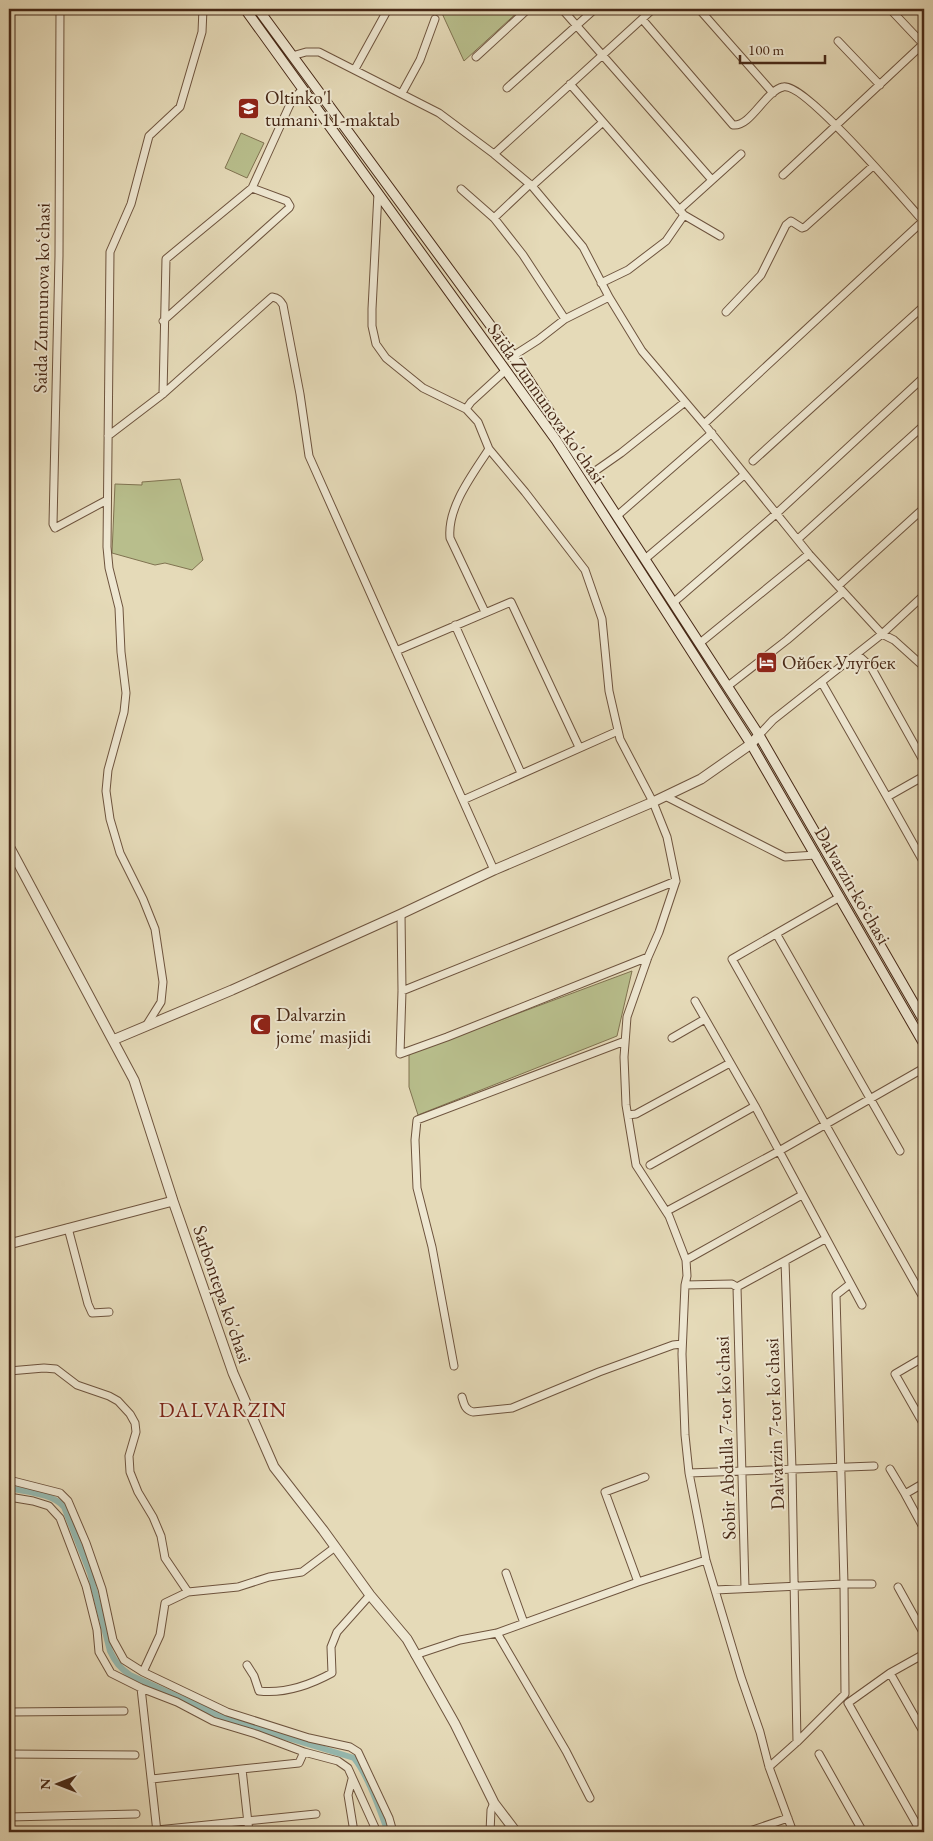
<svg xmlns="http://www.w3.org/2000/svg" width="933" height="1841" font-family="'EB Garamond',serif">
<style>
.green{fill:#b8be8c;stroke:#807351}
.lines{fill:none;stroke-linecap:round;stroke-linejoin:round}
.canal{stroke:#96bab1;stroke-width:6}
.minor-casing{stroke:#6e543e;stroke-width:9}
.tertiary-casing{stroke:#6e543e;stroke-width:11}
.secondary-casing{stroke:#472816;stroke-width:11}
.minor{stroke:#eee7d1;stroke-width:7}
.tertiary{stroke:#eee7d1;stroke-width:9}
.secondary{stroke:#eee7d1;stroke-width:9}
.labels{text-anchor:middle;stroke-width:4;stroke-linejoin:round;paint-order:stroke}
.poi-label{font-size:19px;fill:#472816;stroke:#eee7d1;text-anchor:start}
.street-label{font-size:19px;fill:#472816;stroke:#eee7d1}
.quarter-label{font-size:21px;letter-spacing:1px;fill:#7a1f14;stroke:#eee7d1}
</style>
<rect width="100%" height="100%" fill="#e5dab8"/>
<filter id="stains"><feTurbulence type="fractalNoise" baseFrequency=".004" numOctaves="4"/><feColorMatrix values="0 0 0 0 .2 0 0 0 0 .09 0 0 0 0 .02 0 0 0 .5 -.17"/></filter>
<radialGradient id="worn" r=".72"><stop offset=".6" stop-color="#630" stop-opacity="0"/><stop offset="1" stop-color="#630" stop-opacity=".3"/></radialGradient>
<!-- green -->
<path class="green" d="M440 9H521L464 61Z
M241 133 264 143 247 178 225 168Z
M180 479 203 560 192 570 165 563 155 565 112 553 115 484 142 485V482Z
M632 971 617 1036 418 1115 409 1087V1054Z"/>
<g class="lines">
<!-- canal -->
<path class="canal" d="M9 1488C26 1492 52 1493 64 1507L90 1573 110 1651C115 1662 120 1668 130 1675L229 1720 354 1758C368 1775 380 1811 388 1832"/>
<defs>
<path id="minor" d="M60 9 59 256 53 524 55 528 107 500
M562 9 712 180
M699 9 773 93
M890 9 924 45
M642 19 653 9
M838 41 880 85
M292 56 306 52H319L439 113 494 154 532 186 583 247 609 297 642 351 704 424 809 554 838 586 882 634 894 640 924 667
M476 57 528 9
M355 69 388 9
M570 84 684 215 666 241 628 270 601 283
M507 88 595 9
M402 93 420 60 435 19
M494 154 642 19 733 125C751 127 765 91 783 87 804 81 906 202 924 222
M783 175 923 44
M532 186 603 122
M461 189 494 218 523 255 565 319
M378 193 372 309V326L376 344 386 358 423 388 466 409 478 422 489 449 525 492 585 570 602 619 609 691 620 739 653 802 667 837 676 881 659 932 648 957 627 1017 624 1057 626 1105 636 1165 669 1216 686 1260 687 1276 685 1285 682 1354 685 1435 689 1473 706 1560 741 1677 760 1732 769 1767 793 1832
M679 210 741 154
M684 215 720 236
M494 218 530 184
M726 312 761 275 786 225 791 221 802 228 805 227 873 166
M163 321 289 208 290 206 287 201 252 188
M513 356 538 340 565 319 609 297
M163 394 166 259 252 188 292 100 303 89
M466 409 471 402 506 370
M704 424 924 220
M108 436 163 394 272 297C278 298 280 300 283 305L300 394 309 456 494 870
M753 461 924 306
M591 474 621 453 685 402
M618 515 712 433
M798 539 924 425
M645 559 744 475
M838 586 924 508
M674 602 777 513 924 377
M485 612 450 538C447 507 473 474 489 449
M455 625 521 773
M700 643 809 554
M396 651 511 602 579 747
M857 654 871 667 924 762
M822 683 887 797
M728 686 787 640 843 592
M759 735 773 720 882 634 924 595
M924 776 887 797 924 863
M665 796 785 857 816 855
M463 800 618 731
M840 897 732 959 924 1299
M401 914 402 991 400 1054 447 1037 648 957
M777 935 900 1151
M402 991 676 881
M695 1001 755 1106 862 1305
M146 1026 161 1002 163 982 155 929 143 899 120 853 110 819 106 791 108 770 124 712 126 693 121 652 119 608 109 568 107 547 110 252 131 204 149 136 180 107 202 32 203 9
M672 1038 705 1019
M628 1115 636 1114 730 1063
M650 1165 755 1106
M667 1211 779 1151 924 1068
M68 1228 88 1304 92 1313 109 1312
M686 1260 802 1195
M785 1261 792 1469 797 1742
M850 1284 836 1295 844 1584H872
M685 1285 732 1284 737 1287 825 1239
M737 1287 745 1588
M924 1357 895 1374 924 1425
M454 1366 432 1247 417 1188 415 1140 417 1120 625 1041
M9 1371 44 1368 56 1369 77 1385 109 1396 118 1401 130 1414 135 1423 136 1432 129 1456 130 1472 138 1492 153 1517 161 1536 165 1558 188 1592
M462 1397C464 1404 465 1410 473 1412L512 1408 599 1372 673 1345 682 1344
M890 1469 905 1494
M689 1473 874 1466
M9 1480 60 1493 68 1501 86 1543 102 1589 113 1640 124 1660 143 1672 160 1635 165 1603 188 1592 238 1587 269 1577 302 1572 334 1548
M924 1483 905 1494 924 1529
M9 1497 33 1501 49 1506 60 1518 86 1586 97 1630 99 1652 111 1673 141 1688 177 1702 213 1721 256 1734 304 1752 299 1763 242 1769
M506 1573 524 1623
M638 1582 605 1492 645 1477
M898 1587 924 1634
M715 1590 844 1584 845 1694 797 1742 769 1767
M497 1633 566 1751 590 1798
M415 1655 460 1640 497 1633 638 1582 706 1560
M247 1665 254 1676 259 1691C285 1694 310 1685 332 1673L331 1647 337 1632 370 1595
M143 1672 227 1712 309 1738 350 1747 358 1752 389 1818 393 1832
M890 1673 924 1733
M141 1688 157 1832
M9 1712 124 1711
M304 1752 338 1761 348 1768 377 1832
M9 1754 135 1755
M819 1754 863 1832
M152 1779 242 1769 249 1832
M352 1779 348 1795 354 1832
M9 1817 136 1814
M157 1830 316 1814
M490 1832 491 1810 494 1803
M747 1832 788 1818
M921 1832 848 1703 890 1673 924 1654"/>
<path id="tertiary" d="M9 846 134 1080 173 1201 233 1373 274 1467 323 1530 370 1595 407 1639 455 1724 494 1803 516 1832
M113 1040 232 990 401 914 494 870 653 802 701 779 751 744 759 735
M9 1244 173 1201"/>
<path id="secondary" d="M245 9 556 440 751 744 924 1044
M258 9 513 356 759 735 924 1021"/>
</defs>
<!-- minor casing -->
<use href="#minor" class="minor-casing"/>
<!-- tertiary casing -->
<use href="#tertiary" class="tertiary-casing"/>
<!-- secondary casing -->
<use href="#secondary" class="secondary-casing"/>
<!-- minor -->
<use href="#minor" class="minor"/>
<!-- tertiary -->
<use href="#tertiary" class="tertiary"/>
<!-- secondary -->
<use href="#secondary" class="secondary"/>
</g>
<!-- icons -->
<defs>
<symbol id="school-square" viewBox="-11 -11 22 22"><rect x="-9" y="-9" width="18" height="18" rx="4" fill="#8f2418" stroke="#eee7d1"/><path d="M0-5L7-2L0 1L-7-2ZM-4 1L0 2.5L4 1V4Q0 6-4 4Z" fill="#fff"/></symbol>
<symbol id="hotel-square" viewBox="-11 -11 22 22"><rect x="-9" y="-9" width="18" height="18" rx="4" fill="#8f2418" stroke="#eee7d1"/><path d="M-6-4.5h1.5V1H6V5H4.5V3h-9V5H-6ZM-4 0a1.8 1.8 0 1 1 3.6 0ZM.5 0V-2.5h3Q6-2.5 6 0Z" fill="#fff"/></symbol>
<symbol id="mosque-square" viewBox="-11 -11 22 22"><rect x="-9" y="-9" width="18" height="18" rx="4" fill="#8f2418" stroke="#eee7d1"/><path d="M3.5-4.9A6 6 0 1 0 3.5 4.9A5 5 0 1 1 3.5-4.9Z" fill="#fff"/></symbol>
</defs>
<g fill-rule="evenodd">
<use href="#school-square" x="236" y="96" width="25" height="25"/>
<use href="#hotel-square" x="754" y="650" width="25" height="25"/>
<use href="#mosque-square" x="248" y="1012" width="25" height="25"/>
</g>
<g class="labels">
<!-- poi labels -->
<g class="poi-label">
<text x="265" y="104">Oltinko'l<tspan x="265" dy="22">tumani 11-maktab</tspan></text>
<text x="782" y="669">Ойбек Улугбек</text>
<text x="276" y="1021">Dalvarzin<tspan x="276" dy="22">jome' masjidi</tspan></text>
</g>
<!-- street labels -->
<g class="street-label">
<text transform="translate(41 298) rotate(-89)" y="7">Saida Zunnunova koʻchasi</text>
<text transform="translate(547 403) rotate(55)" y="7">Saida Zunnunova ko'chasi</text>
<text transform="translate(853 885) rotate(60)" y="7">Dalvarzin koʻchasi</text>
<text transform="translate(223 1294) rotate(71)" y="7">Sarbontepa ko'chasi</text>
<text transform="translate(774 1424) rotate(-92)" y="7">Dalvarzin 7-tor koʻchasi</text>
<text transform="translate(725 1438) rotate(-92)" y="7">Sobir Abdulla 7-tor koʻchasi</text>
</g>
<!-- quarter labels -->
<g class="quarter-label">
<text x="223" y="1417">DALVARZIN</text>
</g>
</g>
<!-- margin -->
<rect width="933" height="1841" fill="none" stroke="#e5dab8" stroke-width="30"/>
<rect x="10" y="10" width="913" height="1821" fill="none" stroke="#472816" stroke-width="2.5"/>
<rect x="15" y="15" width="903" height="1811" fill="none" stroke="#472816"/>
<!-- north arrow -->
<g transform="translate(58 1784) rotate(270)" stroke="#eee7d1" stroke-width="4" paint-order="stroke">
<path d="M0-4L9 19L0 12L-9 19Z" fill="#472816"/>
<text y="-8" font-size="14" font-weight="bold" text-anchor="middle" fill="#472816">N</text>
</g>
<!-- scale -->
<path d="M740 55v8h85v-8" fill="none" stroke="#472816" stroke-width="2.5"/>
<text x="748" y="55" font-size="15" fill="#472816" stroke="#eee7d1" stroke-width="4" paint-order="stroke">100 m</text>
<rect width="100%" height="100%" filter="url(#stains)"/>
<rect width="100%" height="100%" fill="url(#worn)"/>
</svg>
